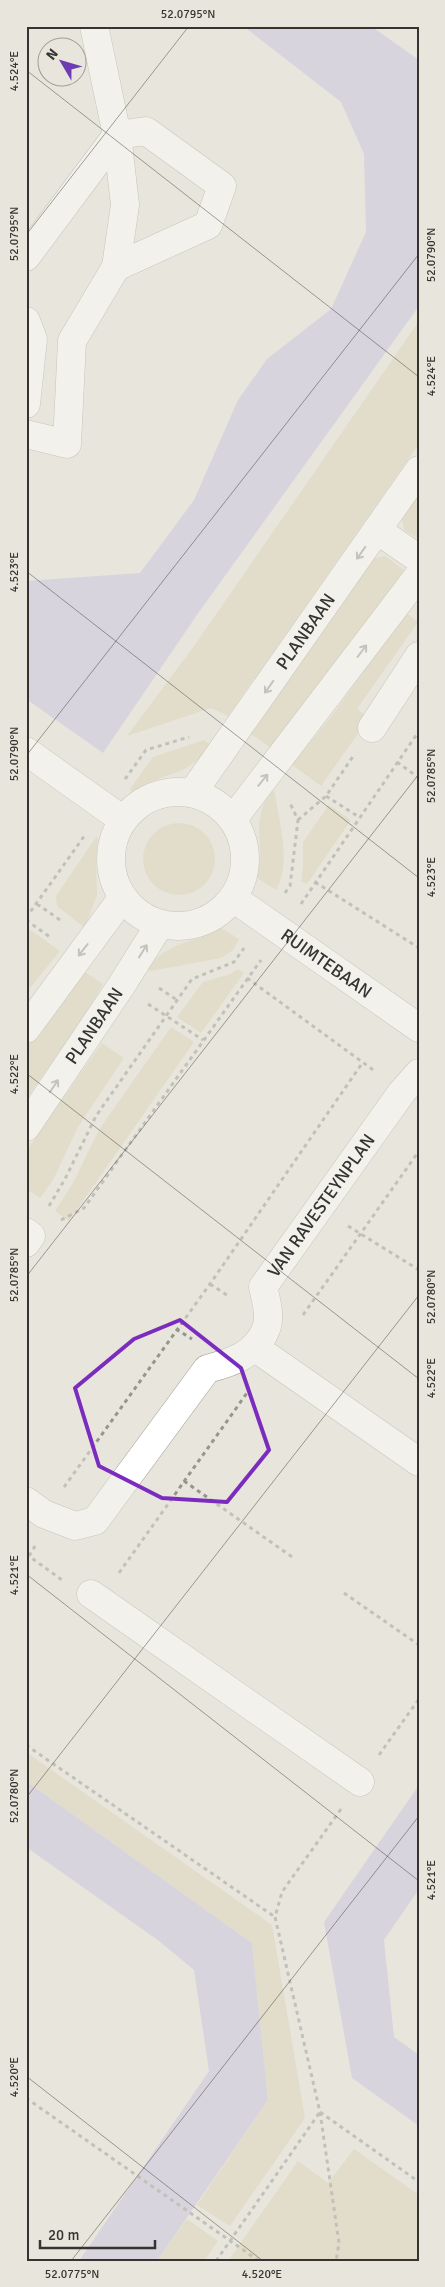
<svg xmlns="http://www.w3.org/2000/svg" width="445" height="2287" font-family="Signika,sans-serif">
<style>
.green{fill:#dbd2b3}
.water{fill:#c6bedd}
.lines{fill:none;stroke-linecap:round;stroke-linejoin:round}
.minor-casing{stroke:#9f9d93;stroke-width:29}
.path{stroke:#96958e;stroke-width:3;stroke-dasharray:4 4;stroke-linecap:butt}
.minor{stroke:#fff;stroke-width:28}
.oneway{stroke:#9a9a98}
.marked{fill:none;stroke:#7b2cbf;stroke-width:4;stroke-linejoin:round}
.ticks{fill:none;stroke:#353430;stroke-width:1;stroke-opacity:0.45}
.labels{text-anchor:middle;stroke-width:5;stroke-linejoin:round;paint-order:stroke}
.street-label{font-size:18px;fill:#353430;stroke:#e8e6dc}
.neatline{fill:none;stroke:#353430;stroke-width:2}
.ticks-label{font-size:12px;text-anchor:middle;fill:#353430}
</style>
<rect width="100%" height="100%" fill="#e8e6dc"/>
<!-- green -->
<path class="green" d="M419 321V444L228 716 211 708 127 736 194 646Z
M419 487V539L404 530 401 512Z
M385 556 404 570 291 724 271 748 251 734 265 705 370 559Z
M405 612 418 622 357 709 369 718 321 786 292 765 337 709Z
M204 740 212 746C184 779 164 771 132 792L130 789 153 757Z
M271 790 275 793C279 824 292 862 276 890L257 878C266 845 249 825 271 790Z
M329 805 351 820 307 884 301 881 303 865V842Z
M143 859a36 36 0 1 1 72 0a36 36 0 1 1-72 0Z
M96 837 98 838 96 858 97 895 85 928 57 906 56 896Z
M221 928 239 939 233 950 221 958 151 971 146 969C171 940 191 944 221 928Z
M30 930 60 951 30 988 26 985V936Z
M238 969 244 973 201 1033 177 1017 203 982 230 974Z
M85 972 103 984 85 1015 26 1099V1048L61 999Z
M171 1027 194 1042 69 1221 55 1211 73 1183 100 1128Z
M102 1043 124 1058 78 1127 53 1180 40 1198 26 1189V1151Z
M26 1752 272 1925 305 2118 230 2226 197 2205 268 2100 252 1943 26 1781Z
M354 2149 419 2195V2261H228L298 2161 328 2183Z
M187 2219 218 2241 204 2261H157Z"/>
<!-- water -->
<path class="water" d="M243 26H371L419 60V306L199 612 103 753 26 699V581L140 573 194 500 238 400 267 359 331 309 366 232 364 154 341 102Z
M26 1781 252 1943 268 2100 157 2261H79L209 2071 194 1970 159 1941 26 1847Z
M419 1785V1889L384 1940 394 2037 419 2055V2126L352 2078 324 1922Z"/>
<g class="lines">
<defs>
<g id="minor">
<path d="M94 26 117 135 125 205 116 267"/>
<path d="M26 257 117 135 146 131 222 186 208 225 116 267 72 341 67 444 26 434"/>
<path d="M26 321 33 339 26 404"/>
<path d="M377 530 419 559"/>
<path d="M372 728 419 656"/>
<path d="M26 751 123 820"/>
<circle cx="178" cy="859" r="67"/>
<path id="s1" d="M193 792 419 470"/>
<path d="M233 819 419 575"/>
<path id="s2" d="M233 898 419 1028"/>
<path d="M26 1029 123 897"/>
<path id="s3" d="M26 1127 121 986 160 924"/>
<path d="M26 1232 31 1236 26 1243"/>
<path d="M254 1347 419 1462"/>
<path id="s4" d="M26 1501 44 1514 75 1526 95 1521 207 1369C230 1363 256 1355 266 1329 271 1317 266 1299 263 1287L402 1092 419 1073"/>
<path d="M91 1594 360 1782"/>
</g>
</defs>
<!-- minor casing -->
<use href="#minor" class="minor-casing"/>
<!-- path -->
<path class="path" d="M397 762 419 778
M125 779 146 750 189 737
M326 796 359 817
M298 820 326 796 354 755
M315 882 419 948
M285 893 290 886 298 820 289 801
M37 904 63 922
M301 904 419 731
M26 918 85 835
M26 920 50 937
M247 978 376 1072
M159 988 177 1000
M148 1004 203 1040
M49 1206 65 1179 96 1116 192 979 234 962 244 948
M61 1220 84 1208 261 960
M348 1226 419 1270
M210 1284 230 1297
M303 1315 419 1151
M176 1329 192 1339
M184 1481 295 1559
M64 1487 210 1284 363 1062
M26 1554 62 1580
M29 1556 35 1546
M119 1573 247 1393
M344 1593 419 1645
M26 1745 275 1917
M379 1755 419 1699
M341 1809 282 1892 275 1917 320 2112 419 2182
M26 2098 259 2261
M320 2112 339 2243 336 2261
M216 2261 320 2112"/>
<!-- minor -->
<use href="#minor" class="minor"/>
</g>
<!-- one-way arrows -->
<defs><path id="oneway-shaft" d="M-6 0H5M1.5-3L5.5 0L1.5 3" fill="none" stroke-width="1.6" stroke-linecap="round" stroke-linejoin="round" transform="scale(1.25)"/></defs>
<g class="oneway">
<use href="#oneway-shaft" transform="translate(361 553) rotate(125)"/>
<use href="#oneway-shaft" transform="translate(362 651) rotate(-53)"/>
<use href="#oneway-shaft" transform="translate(269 687) rotate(125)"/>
<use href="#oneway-shaft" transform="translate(263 780) rotate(-51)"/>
<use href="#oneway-shaft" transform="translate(83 950) rotate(128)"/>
<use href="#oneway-shaft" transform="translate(143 951) rotate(-58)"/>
<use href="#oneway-shaft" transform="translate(54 1086) rotate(-56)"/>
</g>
<!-- marked area -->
<path d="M0 0H445V2287H0ZM180 1320 241 1368 269 1450 227 1502 162 1498 99 1466 75 1388 134 1339Z" fill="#e8e6dc" fill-opacity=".55" fill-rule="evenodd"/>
<path class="marked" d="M180 1320 241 1368 269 1450 227 1502 162 1498 99 1466 75 1388 134 1339Z"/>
<!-- ticks -->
<path class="ticks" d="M26 70 419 377M26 235 189 26M26 571 419 878M26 756 419 254M26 1073 419 1379M26 1277 419 774M26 1574 419 1881M26 1798 419 1295M26 2076 263 2261M71 2261 419 1816"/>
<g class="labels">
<!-- street labels -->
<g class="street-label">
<text dy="6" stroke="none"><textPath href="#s1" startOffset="196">PLANBAAN</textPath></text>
<text dy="6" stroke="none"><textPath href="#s2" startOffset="114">RUIMTEBAAN</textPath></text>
<text dy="6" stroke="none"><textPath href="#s3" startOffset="122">PLANBAAN</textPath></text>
<text dy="6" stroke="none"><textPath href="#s4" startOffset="482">VAN RAVESTEYNPLAN</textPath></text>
</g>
</g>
<!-- border -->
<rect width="445" height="2287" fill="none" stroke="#e8e6dc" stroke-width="55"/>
<!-- north arrow -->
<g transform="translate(62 62) rotate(308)"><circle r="24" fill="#e8e6dc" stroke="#a09f97"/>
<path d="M0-4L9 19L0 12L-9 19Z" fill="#6d3cb3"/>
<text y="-8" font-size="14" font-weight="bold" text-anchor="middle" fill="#353430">N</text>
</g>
<!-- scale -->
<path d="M40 2240v8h115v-8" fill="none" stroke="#353430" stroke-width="2.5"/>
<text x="48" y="2240" font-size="15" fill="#353430" stroke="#e8e6dc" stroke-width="4" paint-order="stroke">20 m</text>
<rect x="28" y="28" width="390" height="2232" class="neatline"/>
<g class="ticks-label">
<text x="188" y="18">52.0795°N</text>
<text transform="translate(14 71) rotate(-90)" y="4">4.524°E</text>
<text transform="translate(14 234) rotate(-90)" y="4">52.0795°N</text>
<text transform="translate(431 255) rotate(-90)" y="4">52.0790°N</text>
<text transform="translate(431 376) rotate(-90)" y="4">4.524°E</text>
<text transform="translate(14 572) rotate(-90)" y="4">4.523°E</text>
<text transform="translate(14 754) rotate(-90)" y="4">52.0790°N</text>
<text transform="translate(431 776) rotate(-90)" y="4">52.0785°N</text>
<text transform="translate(431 877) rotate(-90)" y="4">4.523°E</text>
<text transform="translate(14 1074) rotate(-90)" y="4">4.522°E</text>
<text transform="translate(14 1275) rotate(-90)" y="4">52.0785°N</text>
<text transform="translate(431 1297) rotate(-90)" y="4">52.0780°N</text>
<text transform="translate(431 1378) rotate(-90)" y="4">4.522°E</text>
<text transform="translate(14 1575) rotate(-90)" y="4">4.521°E</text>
<text transform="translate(14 1796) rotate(-90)" y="4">52.0780°N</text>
<text transform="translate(431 1880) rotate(-90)" y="4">4.521°E</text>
<text transform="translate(14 2077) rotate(-90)" y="4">4.520°E</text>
<text x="72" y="2278">52.0775°N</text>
<text x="262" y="2278">4.520°E</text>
</g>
</svg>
